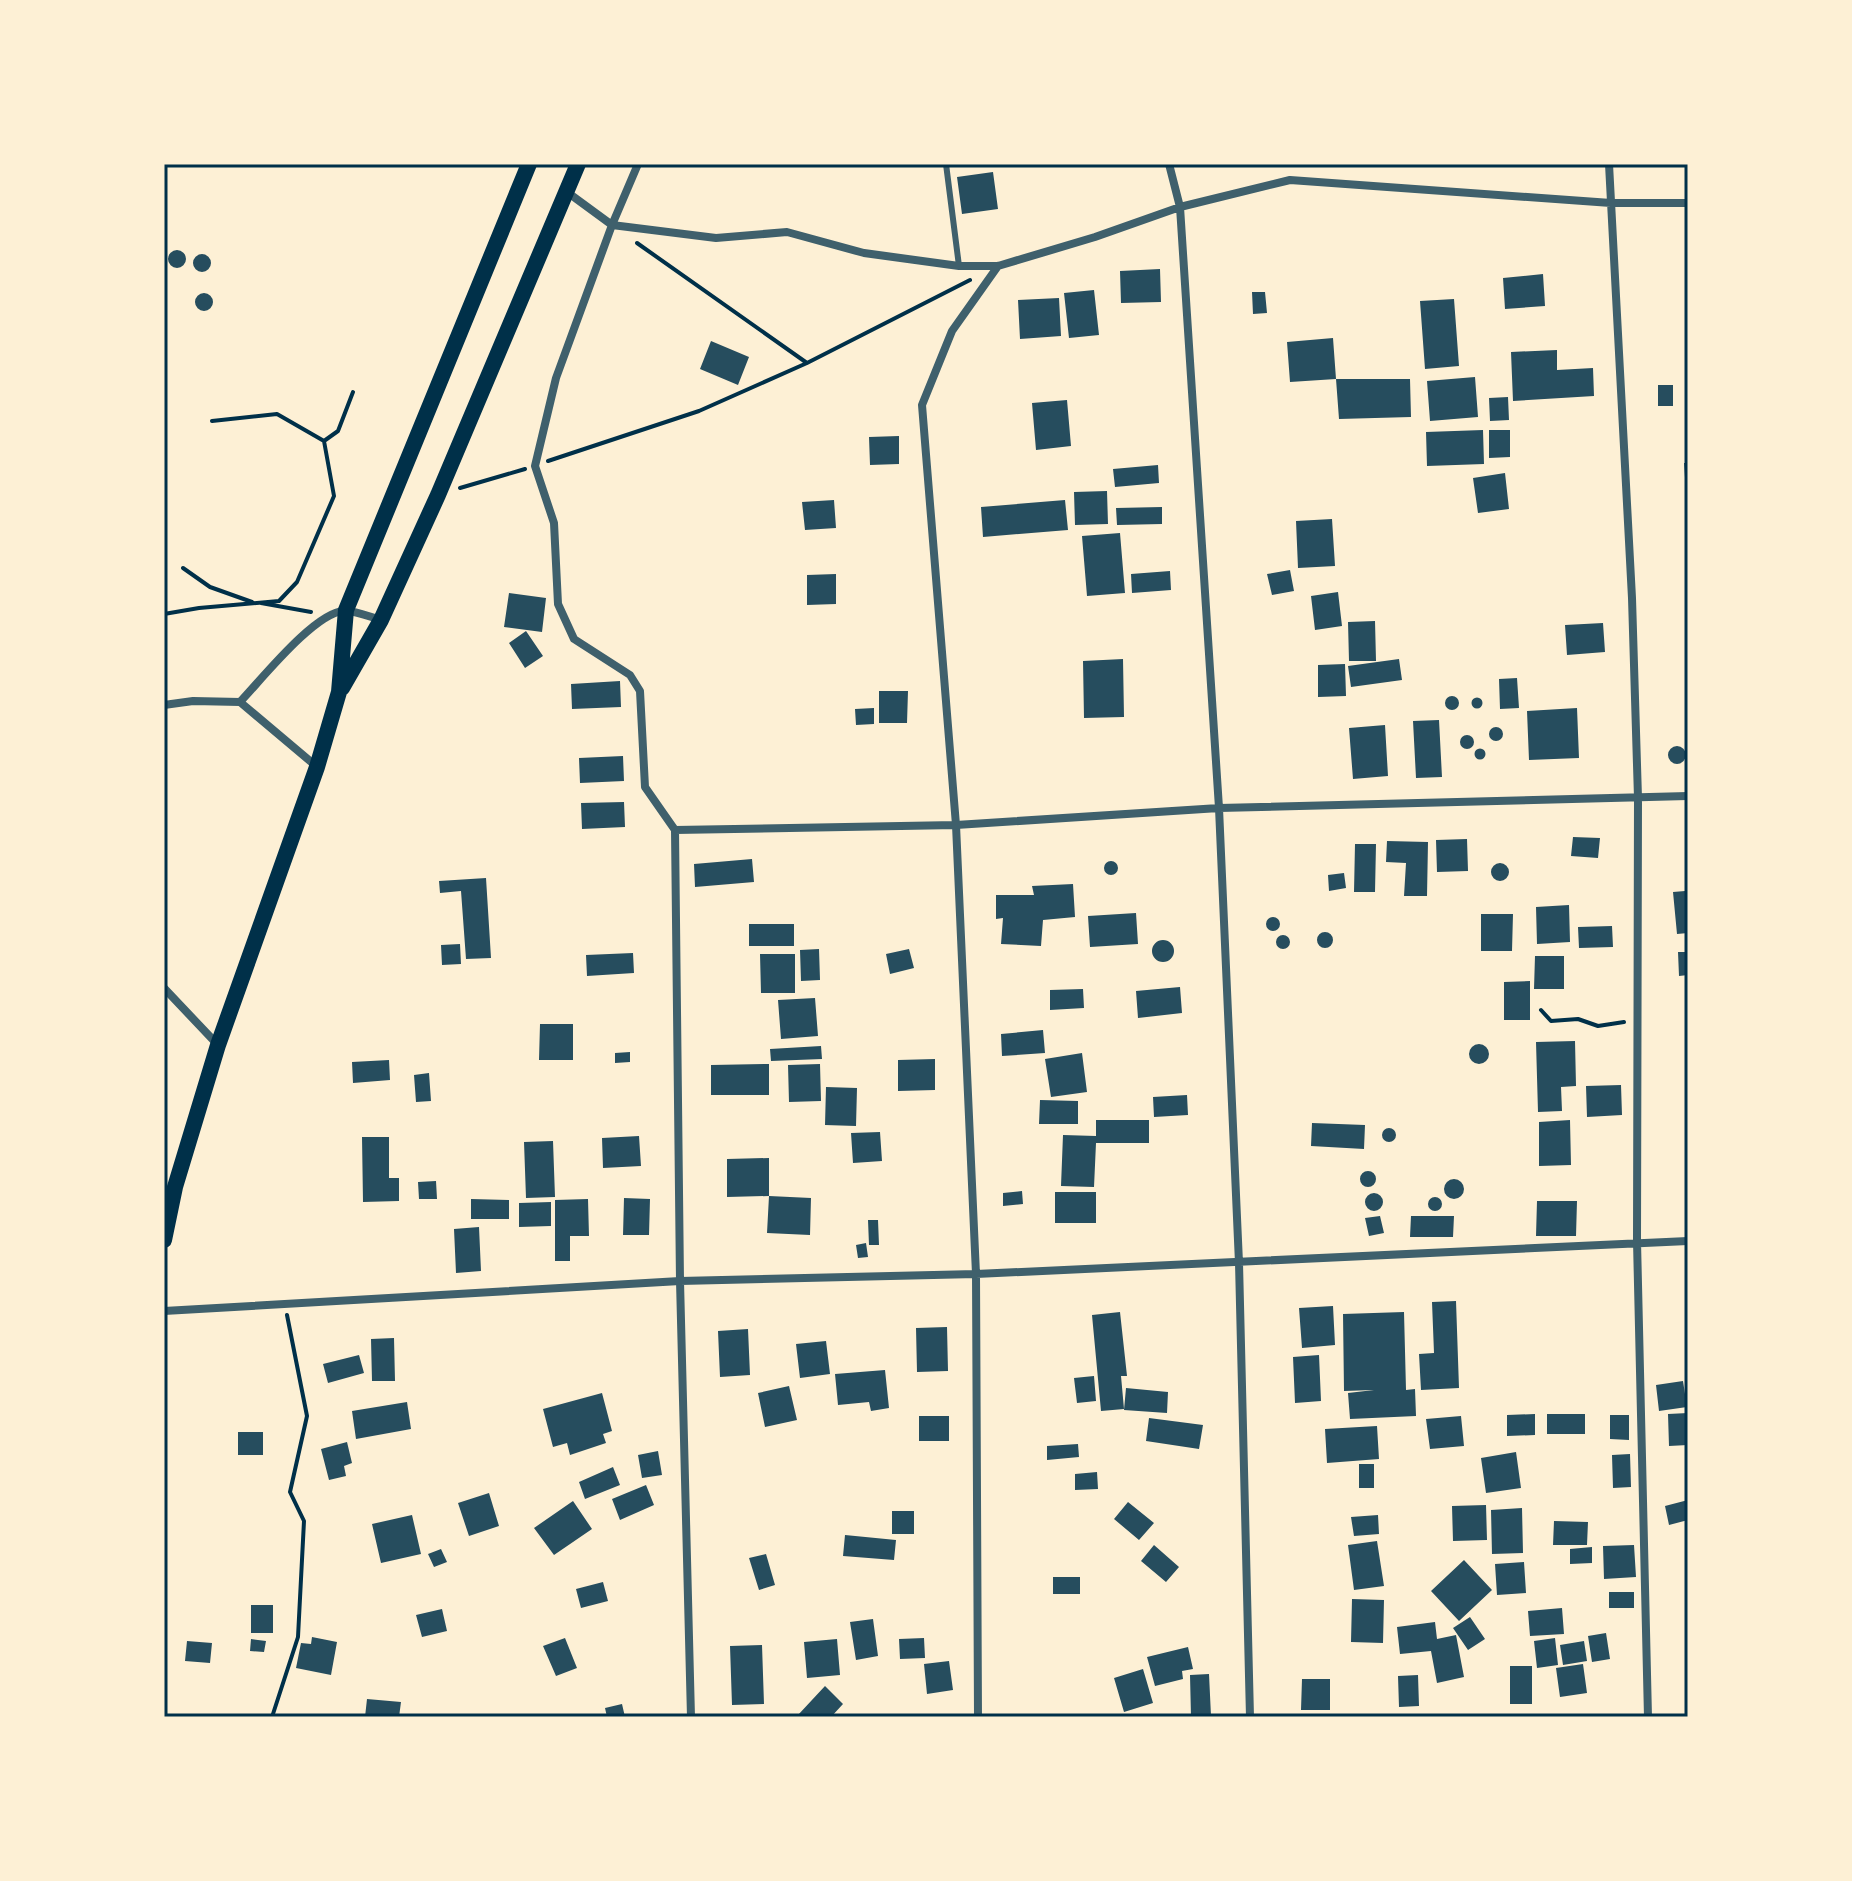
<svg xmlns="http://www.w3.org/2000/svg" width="1852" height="1881" font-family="Figtree,sans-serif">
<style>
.building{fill:#264d5e}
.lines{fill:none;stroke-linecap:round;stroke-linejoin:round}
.path{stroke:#003049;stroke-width:4}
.service{stroke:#3f606c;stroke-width:6}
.minor{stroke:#3f606c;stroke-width:8}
.secondary{stroke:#003049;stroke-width:16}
.neatline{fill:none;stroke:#003049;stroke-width:3}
</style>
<rect width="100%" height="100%" fill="#fdf0d5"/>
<!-- building -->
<path class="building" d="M993 172 998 209 962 214 957 177Z
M168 259a9 9 0 1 1 18 0a9 9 0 1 1-18 0Z
M193 263a9 9 0 1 1 18 0a9 9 0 1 1-18 0Z
M1160 269 1161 302 1121 303 1120 271Z
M1543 274 1545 306 1505 309 1503 278Z
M1094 290 1099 335 1069 338 1064 293Z
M1252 292H1265L1267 313 1253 314Z
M195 302a9 9 0 1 1 18 0a9 9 0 1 1-18 0Z
M1059 298 1061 336 1020 339 1018 300Z
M1454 299 1459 366 1425 369 1420 301Z
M1333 338 1336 379 1290 382 1287 342Z
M711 341 749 357 738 385 700 369Z
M1557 350V370L1593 368 1594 396 1513 401 1511 352Z
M1475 377 1478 417 1430 421 1427 381Z
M1336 379H1410L1411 417 1339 419Z
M1658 385H1673V406H1658Z
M1508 397 1509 420 1490 421 1489 398Z
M1067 400 1071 446 1036 450 1032 403Z
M1483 430 1484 464 1427 466 1426 432Z
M1489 430H1510V457L1489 458Z
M899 436V464L870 465 869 437Z
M1684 463H1688V492H1686Z
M1158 465 1159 483 1115 487 1113 469Z
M1505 473 1509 509 1478 513 1473 478Z
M1107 491 1108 524 1075 525 1074 492Z
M834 500 836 528 805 530 802 502Z
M1065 500 1068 530 983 537 981 507Z
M1162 507V524L1117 525 1116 508Z
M1332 519 1335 566 1298 568 1296 521Z
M1120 533 1125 593 1087 596 1082 536Z
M1290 570 1294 591 1272 595 1267 574Z
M1170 571 1171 590 1132 593 1131 574Z
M836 574V604L807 605V575Z
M1338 592 1342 626 1315 630 1311 596Z
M509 593 546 598 542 632 504 627Z
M1375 621 1376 661H1349L1348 622Z
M1603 623 1605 652 1567 655 1565 625Z
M526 631 543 656 525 668 509 643Z
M1123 659 1124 717 1084 718 1083 661Z
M1399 659 1402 680 1351 687 1348 666Z
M1345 664 1346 696 1318 697V665Z
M1517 678 1519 708 1500 709 1499 679Z
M620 681 621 707 572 709 571 684Z
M879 691H908L907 723H879Z
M1445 703a7 7 0 1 1 14 0a7 7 0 1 1-14 0Z
M1471.5 703a5.5 5.5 0 1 1 11 0a5.5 5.5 0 1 1-11 0Z
M874 708V724L856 725 855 709Z
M1577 708 1579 758 1529 760 1527 711Z
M1439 720 1442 777 1416 778 1413 721Z
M1385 725 1388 776 1353 779 1349 728Z
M1489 734a7 7 0 1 1 14 0a7 7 0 1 1-14 0Z
M1460 742a7 7 0 1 1 14 0a7 7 0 1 1-14 0Z
M1668 755a9 9 0 1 1 18 0a9 9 0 1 1-18 0Z
M1474.5 754a5.5 5.5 0 1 1 11 0a5.5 5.5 0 1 1-11 0Z
M623 756 624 781 580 783 579 758Z
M624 802 625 827 582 829 581 803Z
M1573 837 1600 838 1598 858 1571 856Z
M1467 839 1468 871 1437 872 1436 840Z
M1387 841 1428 842 1427 896H1404L1406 863 1386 862Z
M1355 844H1376L1375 892H1354Z
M752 859 754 882 695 887 694 864Z
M1104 868a7 7 0 1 1 14 0a7 7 0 1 1-14 0Z
M1491 872a9 9 0 1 1 18 0a9 9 0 1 1-18 0Z
M1344 873 1346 888 1329 891 1328 875Z
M486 878 491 958 466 959 461 891 440 893 439 881Z
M1073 884 1075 917 1043 920 1041 946 1001 944 1003 918 996 919V895H1034L1032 886Z
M1685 891 1688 933 1677 934 1673 892Z
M1569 905 1570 942 1537 944 1536 907Z
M1136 913 1138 944 1090 947 1088 916Z
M1481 914H1513L1512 951H1481Z
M1266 924a7 7 0 1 1 14 0a7 7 0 1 1-14 0Z
M749 924H794V946H749Z
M1612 926 1613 947 1579 948 1578 927Z
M1317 940a8 8 0 1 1 16 0a8 8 0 1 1-16 0Z
M1276 942a7 7 0 1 1 14 0a7 7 0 1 1-14 0Z
M1152 951a11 11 0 1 1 22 0a11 11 0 1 1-22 0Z
M460 944 461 964 442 965 441 945Z
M819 949 820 980 801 981 800 950Z
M909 949 914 968 890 974 886 954Z
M1678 952H1688V975L1679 976Z
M633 953 634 973 587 976 586 955Z
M760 954H795V993H761Z
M1535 956H1564V989H1534Z
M1530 981V1020H1504V982Z
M1180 987 1182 1013 1138 1018 1136 991Z
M1083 989 1084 1008 1050 1010V990Z
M815 998 818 1036 781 1039 778 1000Z
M540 1024H573V1060H539Z
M1043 1030 1045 1053 1002 1056 1001 1034Z
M1575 1041 1576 1086 1561 1087 1562 1111 1538 1112 1536 1042Z
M1469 1054a10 10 0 1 1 20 0a10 10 0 1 1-20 0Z
M821 1046 822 1059 771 1061 770 1049Z
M630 1052V1062L615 1063V1053Z
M1082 1053 1087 1092 1051 1097 1045 1059Z
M935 1059V1090L898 1091V1060Z
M389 1060 390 1080 353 1083 352 1062Z
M769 1064V1095H711V1065Z
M820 1064 821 1101 789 1102 788 1065Z
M429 1073 431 1101 416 1102 414 1075Z
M1621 1085 1622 1115 1587 1117 1586 1086Z
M826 1087 857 1088 856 1126 825 1125Z
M1187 1095 1188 1115 1154 1117 1153 1097Z
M1040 1100 1078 1101V1124H1039Z
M1096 1120H1149V1143H1096L1094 1187 1061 1186 1063 1135 1096 1136Z
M1570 1120 1571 1165 1539 1166V1122Z
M1312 1123 1365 1125 1364 1149 1311 1146Z
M1382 1135a7 7 0 1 1 14 0a7 7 0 1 1-14 0Z
M880 1132 882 1161 853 1163 851 1133Z
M639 1136 641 1166 603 1168 602 1138Z
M362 1137H389V1178H399V1201L363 1202Z
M553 1141 555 1197 526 1198 524 1142Z
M769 1158V1196L727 1197V1159Z
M1360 1179a8 8 0 1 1 16 0a8 8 0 1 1-16 0Z
M1444 1189a10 10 0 1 1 20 0a10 10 0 1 1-20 0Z
M436 1181 437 1199H419L418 1182Z
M1022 1191 1023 1204 1003 1206V1193Z
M1055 1192H1096V1223H1055Z
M1365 1202a9 9 0 1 1 18 0a9 9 0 1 1-18 0Z
M769 1196 811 1198 810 1235 767 1233Z
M1428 1204a7 7 0 1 1 14 0a7 7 0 1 1-14 0Z
M624 1198 650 1199 649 1235H623Z
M471 1199 509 1200V1219H471Z
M588 1199 589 1236H570V1261H555V1200Z
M1537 1201H1577L1576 1236H1536Z
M551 1202V1226L519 1227V1203Z
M1380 1216 1384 1233 1369 1236 1365 1218Z
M1411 1216H1454L1453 1237H1410Z
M868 1220H878L879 1245H869Z
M479 1227 481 1271 456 1273 454 1229Z
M866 1243 868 1257 858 1258 856 1245Z
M1456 1301 1459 1388 1421 1390 1419 1354 1434 1353 1432 1302Z
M1333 1306 1335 1345 1302 1348 1299 1308Z
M1120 1312 1127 1376H1121L1124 1409 1101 1411 1092 1315Z
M1404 1312 1406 1390 1415 1389 1416 1416 1350 1419 1348 1393 1374 1390 1344 1391 1343 1314Z
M947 1327 948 1371 917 1372 916 1328Z
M748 1329 750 1375 720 1377 718 1331Z
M394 1338 395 1381H372L371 1339Z
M826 1341 830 1374 800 1378 796 1344Z
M359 1355 364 1373 328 1383 323 1364Z
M1319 1355 1321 1401 1295 1403 1293 1357Z
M885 1370 889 1408 871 1411 869 1402 838 1405 835 1374Z
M1094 1376 1096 1401 1077 1403 1074 1378Z
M1683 1381 1687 1407 1659 1411 1656 1385Z
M789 1386 797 1420 765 1427 758 1393Z
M1126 1388 1168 1392 1167 1413 1124 1410Z
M602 1393 612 1431 603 1434 606 1443 570 1455 567 1443 553 1447 543 1409Z
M407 1402 411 1429 356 1439 352 1411Z
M1688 1413V1445L1669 1446 1668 1414Z
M1535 1414V1435L1507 1436V1415Z
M1547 1414H1585V1434H1547Z
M1610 1415H1629V1440L1610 1439Z
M919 1416H949V1441H919Z
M1461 1416 1464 1446 1430 1449 1426 1419Z
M1149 1418 1203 1425 1199 1449 1146 1441Z
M1377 1426 1379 1459 1327 1463 1325 1429Z
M238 1432H263V1455H238Z
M347 1442 352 1463 344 1466 346 1476 329 1480 321 1449Z
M1078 1444 1079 1457 1047 1460V1446Z
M658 1451 662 1475 642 1478 638 1455Z
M1516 1452 1521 1488 1486 1493 1481 1458Z
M1630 1454 1631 1487 1613 1488 1612 1455Z
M1359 1464H1374V1488H1359Z
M613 1467 620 1485 585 1499 579 1482Z
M1097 1472 1098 1489 1075 1490V1474Z
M646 1485 654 1505 620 1520 612 1499Z
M489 1493 499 1526 469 1536 458 1503Z
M1688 1500V1520L1669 1525 1665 1506Z
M573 1501 592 1529 554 1555 534 1528Z
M1128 1502 1154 1523 1139 1540 1114 1519Z
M1486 1505 1487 1540 1453 1541 1452 1506Z
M1522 1508 1523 1553 1492 1554 1491 1510Z
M892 1511H914V1534H892Z
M412 1515 421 1554 381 1563 372 1524Z
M1378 1515 1379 1534 1354 1536 1351 1517Z
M1554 1521 1588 1522 1587 1545H1553Z
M845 1535 896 1540 894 1560 843 1556Z
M1377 1541 1384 1586 1354 1590 1348 1545Z
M1154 1545 1179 1567 1166 1582 1141 1561Z
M1634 1545 1636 1577 1604 1579 1603 1546Z
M1592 1547V1563L1570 1564V1549Z
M441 1549 447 1562 434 1567 428 1554Z
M766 1554 775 1585 759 1590 749 1558Z
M1464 1560 1492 1590 1459 1621 1431 1591Z
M1524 1562 1526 1593 1497 1595 1495 1564Z
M1053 1577H1080V1594H1053Z
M603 1582 608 1601 581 1608 576 1589Z
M1609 1592H1634V1608H1609Z
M1352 1599 1384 1600 1383 1643 1351 1642Z
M251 1605H273V1633H251Z
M1562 1608 1564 1634 1530 1636 1528 1611Z
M442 1609 447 1631 422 1637 416 1615Z
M1470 1617 1485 1639 1468 1650 1453 1628Z
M873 1619 878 1656 856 1660 850 1622Z
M1435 1622 1437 1639 1456 1635 1464 1677 1437 1683 1431 1651 1400 1654 1397 1627Z
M1606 1633 1610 1659 1592 1662 1588 1636Z
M312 1637 337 1642 331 1675 296 1668 301 1643 311 1644Z
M565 1638 577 1668 556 1676 543 1646Z
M924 1638 925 1658 900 1659 899 1639Z
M1555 1638 1558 1665 1537 1668 1534 1641Z
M251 1639 266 1641 264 1652 250 1651Z
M837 1639 840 1675 807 1678 804 1642Z
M187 1641 212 1643 210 1663 185 1661Z
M1584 1641 1587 1661 1563 1665 1560 1645Z
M762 1645 764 1704 732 1705 730 1646Z
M1188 1647 1193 1669 1182 1671 1183 1679 1155 1686 1147 1657Z
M949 1661 953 1690 927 1694 924 1664Z
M1583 1664 1587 1693 1560 1697 1556 1668Z
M1510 1666H1532V1704H1510Z
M1143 1669 1153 1703 1124 1712 1114 1678Z
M1209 1674 1211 1716 1191 1717 1190 1675Z
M1418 1675 1419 1706 1399 1707 1398 1676Z
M1302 1679H1330V1710H1301Z
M825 1686 843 1704 831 1717H799L798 1715Z
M367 1699 401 1702 399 1717H365Z
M622 1704 625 1717H607L605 1708Z"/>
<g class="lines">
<!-- path -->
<path class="path" d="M637 243 807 363 970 280
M212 421 277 414 324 441
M548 461 699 411 807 363
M460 488 525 469
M183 568 210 587 252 602
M261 603 311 612
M164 614 199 608 279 601 297 582 334 496 324 441 338 431 353 392
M1541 1010 1551 1021 1578 1019 1598 1026 1624 1022
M272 1717 298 1637 304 1521 290 1492 307 1416 287 1315"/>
<!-- service -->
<path class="service" d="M946 164 959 266"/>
<!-- minor -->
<path class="minor" d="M638 164 612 225 556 378 535 466 554 523 558 604 574 639 630 675 640 691 645 787 675 830 680 1281 691 1717
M1169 164 1180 207 1219 808 1239 1263 1250 1717
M1609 164 1632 598 1638 798 1637 1241 1648 1717
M567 192 612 225 716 238 787 232 864 253 959 266H998L1095 237 1180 207 1290 180 1611 203H1688
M240 702C261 680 315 612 344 611 355 610 370 617 381 620
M164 705 193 701 240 702 316 766
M675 830 956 825 1219 808 1688 796
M164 988 217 1044
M164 1311 680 1281 976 1274 1688 1241
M978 1717 976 1274 956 825 922 405 952 331 998 266"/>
<!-- secondary -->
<path class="secondary" d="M342 688 381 620 438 495 578 164
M164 1240 175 1187 218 1045 317 767 339 692 346 610 529 164"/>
</g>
<!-- border -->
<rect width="1852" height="1881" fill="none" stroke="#fdf0d5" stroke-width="332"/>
<rect x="166" y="166" width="1520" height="1549" class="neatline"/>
</svg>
